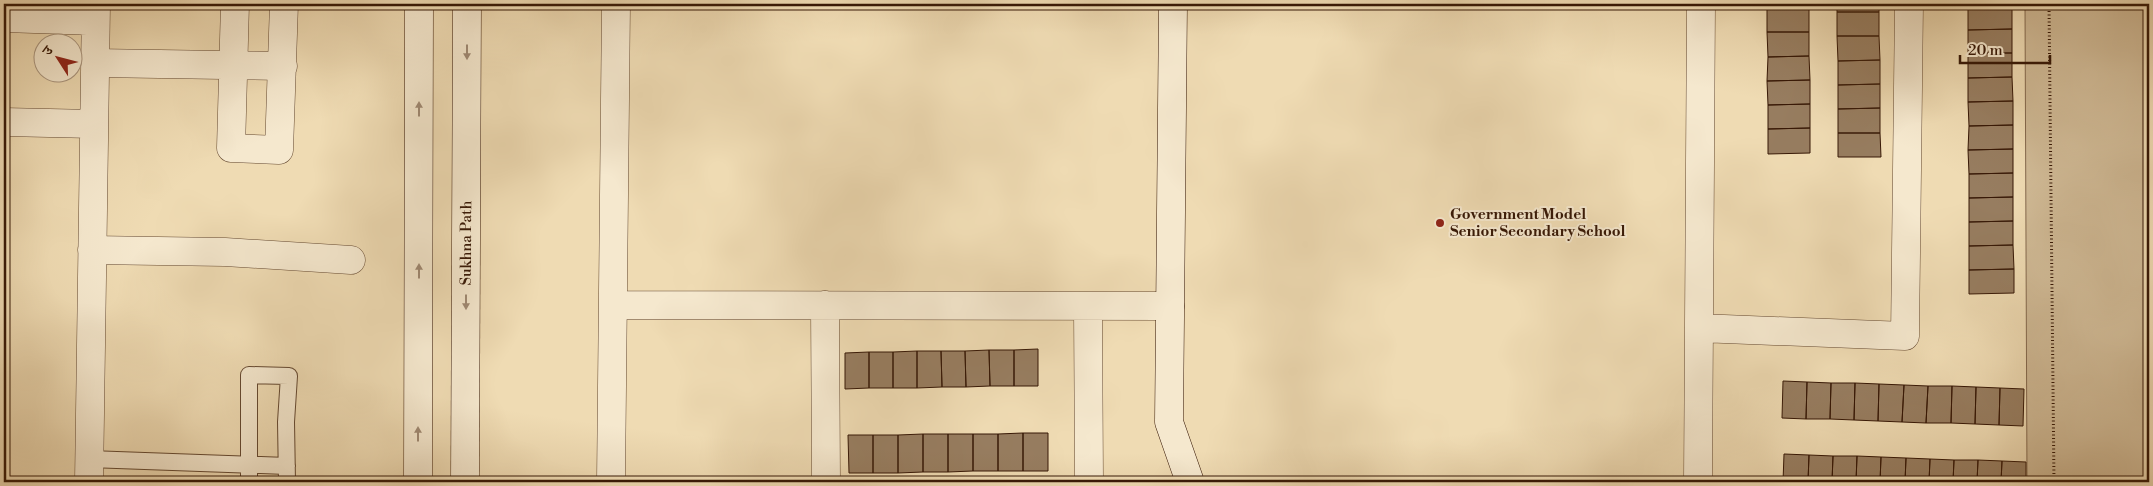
<svg xmlns="http://www.w3.org/2000/svg" width="2153" height="486" font-family="'Libre Bodoni','Noto Serif Devanagari',serif">
<style>
.green{fill:#d0ba96;stroke:#84694e}
.building{fill:#977d60;stroke:#371806}
.lines{fill:none;stroke-linecap:round;stroke-linejoin:round}
.lane-casing{stroke:#654931;stroke-width:18}
.street-casing{stroke:#654931;stroke-width:29}
.secondary-casing{stroke:#371806;stroke-width:29}
.path{stroke:#371806;stroke-width:3;stroke-dasharray:1 2.5;stroke-linecap:butt}
.lane{stroke:#f5e8ce;stroke-width:16}
.street{stroke:#f5e8ce;stroke-width:28}
.secondary{stroke:#f5e8ce;stroke-width:28}
.oneway{fill:#a08a74}
.poi-dot{fill:#8f2418;stroke:#f5e8ce;stroke-width:2}
.labels{text-anchor:middle;stroke-width:4;stroke-linejoin:round;paint-order:stroke}
.poi-label{font-size:15px;font-weight:bold;fill:#371806;stroke:#f5e8ce;text-anchor:start}
.street-label{font-size:15px;fill:#371806;stroke:#f5e8ce}
</style>
<rect width="100%" height="100%" fill="#efdbb3"/>
<filter id="stains"><feTurbulence type="fractalNoise" baseFrequency=".004" numOctaves="4"/><feColorMatrix values="0 0 0 0 .2 0 0 0 0 .09 0 0 0 0 .02 0 0 0 .5 -.17"/></filter>
<radialGradient id="worn" r=".72"><stop offset=".6" stop-color="#630" stop-opacity="0"/><stop offset="1" stop-color="#630" stop-opacity=".3"/></radialGradient>
<!-- green -->
<path class="green" d="M2025 4H2149V482H2027Z"/>
<!-- building -->
<path class="building" d="M1767 4H1809V8H1767Z
M1837 4H1879V12H1837Z
M1968 4H2012V5L1968 6Z
M2012 5V29L1968 30V6Z
M1767 8H1809V32H1767Z
M1837 12H1879V36H1837Z
M2012 29V53H1968V30Z
M1767 32H1809V56L1768 57Z
M1837 36H1879L1880 60 1838 61Z
M1968 53H2012V77L1968 78Z
M1809 56 1810 80 1767 81 1768 57Z
M1880 60V84L1838 85V61Z
M2012 77 2013 101 1968 102V78Z
M1810 80V104L1768 105 1767 81Z
M1880 84V108L1838 109V85Z
M2013 101V125L1969 126 1968 102Z
M1810 104V128L1768 129V105Z
M1880 108V133H1838V109Z
M2013 125V149L1968 150 1969 126Z
M1810 128V153L1768 154V129Z
M1838 133H1880L1881 157H1838Z
M2013 149V173L1969 174 1968 150Z
M2013 173V197L1969 198V174Z
M2013 197V221L1969 222V198Z
M2013 221V245L1969 246V222Z
M2013 245 2014 269 1969 270V246Z
M2014 269V293L1969 294V270Z
M1038 349V386H1014V350Z
M989 350H1014V386H990Z
M989 350 990 386 966 387 965 351Z
M917 351H941L942 387 917 388Z
M917 351V388H893V352Z
M941 351H965L966 387H942Z
M869 352H893V388H869Z
M869 352V388L845 389V353Z
M1783 381 1807 382 1806 419 1782 418Z
M1807 382 1831 383 1830 419H1806Z
M1831 383H1855L1854 420 1830 419Z
M1855 383 1879 384 1878 421 1854 420Z
M1879 384 1904 385 1902 422 1878 421Z
M1904 385 1928 386 1926 423 1902 422Z
M1928 386H1952L1951 423H1926Z
M1952 386 1976 387 1975 424 1951 423Z
M1976 387 2000 388 1999 425 1975 424Z
M2000 388 2024 389 2023 426 1999 425Z
M1023 433V471H998V434Z
M1023 433H1048V471H1023Z
M923 434V472L898 473V435Z
M923 434H948V472H923Z
M948 434H973V471L948 472Z
M973 434H998V471H973Z
M848 435H873V473H849Z
M873 435H898V473H873Z
M1784 454 1809 455 1808 482H1783Z
M1809 455 1833 456 1832 482H1808Z
M1833 456H1857L1856 482H1832Z
M1857 456 1881 457 1880 482H1856Z
M1881 457 1906 458 1905 482H1880Z
M1906 458 1930 459 1929 482H1905Z
M1930 459 1954 460 1953 482H1929Z
M1954 460H1978L1977 482H1953Z
M1978 460 2002 461 2001 482H1977Z
M2002 461 2026 462V482H2001Z"/>
<g class="lines">
<defs>
<path id="lane" d="M89 459 287 466
M249 482V375L289 376 286 422 287 482"/>
<path id="street" d="M235 4 231 148 279 150 284 4
M4 18 95 21
M95 63 283 66
M4 122 94 124
M92 250 225 252 351 260
M613 305 1170 306
M825 305 826 482
M1088 306 1089 482
M1699 328 1905 336 1909 4
M89 482 96 4
M611 482 616 4
M1698 482 1701 4"/>
<g id="secondary">
<path d="M1173 4 1169 422 1190 482"/>
<path d="M418 482 419 4"/>
<path id="s1" d="M465 482 467 4"/>
</g>
</defs>
<!-- lane casing -->
<use href="#lane" class="lane-casing"/>
<!-- street casing -->
<use href="#street" class="street-casing"/>
<!-- secondary casing -->
<use href="#secondary" class="secondary-casing"/>
<!-- path -->
<path class="path" d="M2049 4 2054 482"/>
<!-- lane -->
<use href="#lane" class="lane"/>
<!-- street -->
<use href="#street" class="street"/>
<!-- secondary -->
<use href="#secondary" class="secondary"/>
</g>
<!-- one-way arrows -->
<defs><path id="oneway-solid" d="M-6-.8H1V-3.2L6.5 0L1 3.2V.8H-6Z" transform="scale(1.25)"/></defs>
<g class="oneway">
<use href="#oneway-solid" transform="translate(467 52) rotate(90)"/>
<use href="#oneway-solid" transform="translate(419 109) rotate(-90)"/>
<use href="#oneway-solid" transform="translate(419 271) rotate(-90)"/>
<use href="#oneway-solid" transform="translate(466 302) rotate(90)"/>
<use href="#oneway-solid" transform="translate(418 434) rotate(-90)"/>
</g>
<!-- markers -->
<circle class="poi-dot" cx="1440" cy="223" r="5"/>
<g class="labels">
<!-- poi labels -->
<g class="poi-label">
<text x="1450" y="219">Government Model<tspan x="1450" dy="17">Senior Secondary School</tspan></text>
</g>
<!-- street labels -->
<g class="street-label">
<text dy="5" stroke="none"><textPath href="#s1" startOffset="239">Sukhna Path</textPath></text>
</g>
</g>
<!-- margin -->
<rect width="2153" height="486" fill="none" stroke="#efdbb3" stroke-width="20"/>
<rect x="5" y="5" width="2143" height="476" fill="none" stroke="#371806" stroke-width="2.5"/>
<rect x="10" y="10" width="2133" height="466" fill="none" stroke="#371806"/>
<!-- north arrow -->
<g transform="translate(58 58) rotate(306)"><circle r="24" fill="#f5e8ce" stroke="#a9957e"/>
<path d="M0-4L9 19L0 12L-9 19Z" fill="#8f2418"/>
<text y="-8" font-size="14" font-weight="bold" text-anchor="middle" fill="#371806">उ</text>
</g>
<!-- scale -->
<path d="M1960 55v8h90v-8" fill="none" stroke="#371806" stroke-width="2.5"/>
<text x="1968" y="55" font-size="15" fill="#371806" stroke="#f5e8ce" stroke-width="4" paint-order="stroke">20 m</text>
<rect width="100%" height="100%" filter="url(#stains)"/>
<rect width="100%" height="100%" fill="url(#worn)"/>
</svg>
